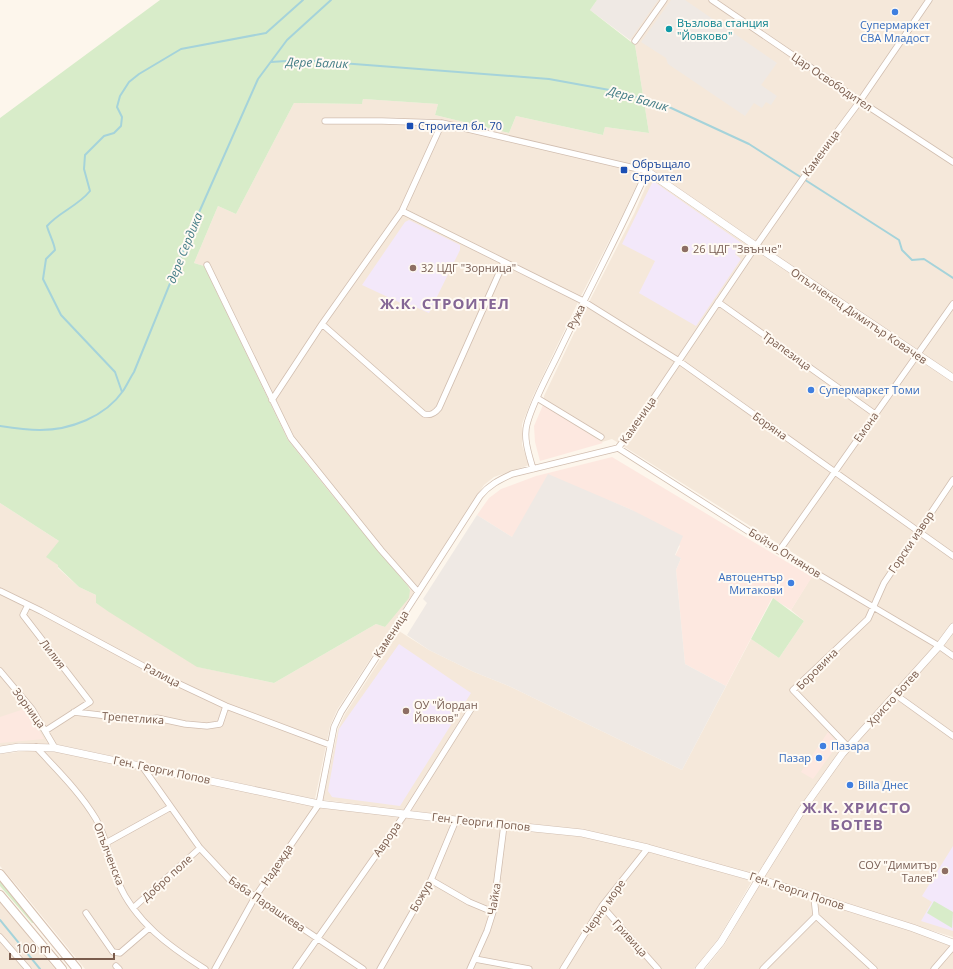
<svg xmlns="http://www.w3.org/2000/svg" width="953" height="969" font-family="'Open Sans',sans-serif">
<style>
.residential{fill:#f5e8da}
.commercial{fill:#fde8e0}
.industrial{fill:#efe9e4}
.education{fill:#f3e8fa}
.green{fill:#d8ecc9}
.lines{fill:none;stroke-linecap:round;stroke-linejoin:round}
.stream{stroke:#a5d3da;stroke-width:2}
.minor-casing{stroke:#d1beb0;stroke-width:7}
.tertiary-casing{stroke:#d1beb0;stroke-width:8}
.secondary-casing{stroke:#d6c0b0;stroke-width:10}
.minor{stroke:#fff;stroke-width:5.5}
.tertiary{stroke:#fff;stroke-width:7}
.secondary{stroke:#fff;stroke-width:8}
.shop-dot{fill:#3f7fe0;stroke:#fffaf3;stroke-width:1.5}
.culture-dot{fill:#0f9aa8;stroke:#fffaf3;stroke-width:1.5}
.transit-dot{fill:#1a4fb4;stroke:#fffaf3;stroke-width:1.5}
.education-dot{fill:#8d6e63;stroke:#fffaf3;stroke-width:1.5}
.labels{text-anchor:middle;stroke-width:4;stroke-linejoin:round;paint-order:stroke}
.culture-label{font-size:11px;fill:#0d838f;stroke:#fffaf3;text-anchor:start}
.shop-label{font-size:11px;fill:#366cbe;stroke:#fffaf3;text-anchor:start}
.street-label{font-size:11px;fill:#7a5c4d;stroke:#fffaf3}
.transit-label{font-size:11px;fill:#164399;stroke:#fffaf3;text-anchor:start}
.education-label{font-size:11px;fill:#785e54;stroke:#fffaf3;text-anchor:start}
.water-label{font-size:12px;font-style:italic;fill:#437c86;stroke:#fffaf3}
.district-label{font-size:15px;font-weight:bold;letter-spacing:1px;fill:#846695;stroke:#fffaf3}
</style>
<rect width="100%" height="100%" fill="#fdf6ec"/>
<!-- residential -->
<path class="residential" d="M598 0H953V937L649 845 504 822 323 800 338 729 345 714 399 631 429 650 474 672 511 687 682 770 751 639 779 658 804 621 791 610 817 568 612 439 541 460 544 396 588 304 634 214 652 172 644 169 625 210 579 300 533 396 522 424V445L529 465 494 477 484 485 337 710 330 726 315 799 56 744H26L0 747V503L59 541 58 568 79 587 96 595V603L198 667 274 683 376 624 385 627 410 590 408 586 332 495 288 440 204 266 194 263 218 206 236 214 294 103 362 104 363 99 438 104 435 115 509 133 516 116 603 135 605 127 649 133 635 45Z
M27 751H55L318 807 581 836 647 851 752 881 718 939 694 969H85L19 888 0 866V754Z
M761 882 813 900 912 931 953 947V969H705L725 944Z
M0 900 34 944 55 969H0Z"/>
<!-- commercial -->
<path class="commercial" d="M543 405 603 443 540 461 535 442 534 426Z
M612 457 812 577 791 610 772 598 726 686 685 664 676 570 681 558 675 556 680 546 632 510 608 500 512 537 477 515 489 498 501 489 536 476Z
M27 708 44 739 0 743V717Z
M828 732 838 744 813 779 801 772Z"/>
<!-- industrial -->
<path class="industrial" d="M597 0H658L630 40 590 10Z
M671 0H685L777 63 761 85 777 96 771 105 766 102 762 108 754 103 745 116 668 64 666 58 641 42Z
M548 474 632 510 683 536 675 555 681 558 676 570 685 664 726 686 682 770 511 687 474 672 429 650 407 635 427 603 423 599 477 515 512 537Z"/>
<!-- education -->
<path class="education" d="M653 181 743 244 735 254 741 259 696 326 639 293 655 261 622 244Z
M409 220 460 245V250L429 313 406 303 405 305 362 285 405 222Z
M399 644 471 693 400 806 332 797 328 791 339 729Z
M953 846V931L921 921 932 902 922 896Z"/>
<!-- green -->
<path class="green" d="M160 0H597L590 10 635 45 649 133 605 127 603 135 516 116 509 133 435 115 438 104 363 99 362 104 294 103 236 214 218 206 194 263 204 266 288 440 332 495 408 586 410 590 409 598 385 627 376 624 274 683 197 667 109 612 96 603V595L79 587 58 567V565L46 557 59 541 0 503V118Z
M773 598 804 621 779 658 751 639Z
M0 879 36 923H32L0 886Z
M934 901 953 912 952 928 927 913Z"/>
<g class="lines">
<!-- stream -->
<path class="stream" d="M271 62 302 60 549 79 615 91 669 107 749 144 899 240 902 250 912 260 924 259 953 278
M122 392 115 372 61 315 43 279 46 259 55 250C54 242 49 234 47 226 59 212 78 206 90 191L84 169 85 155 104 136 114 133 121 126 122 117 117 107 120 96 129 82 139 74 181 49 266 33 303 0
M0 426C13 428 27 430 40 430 70 430 105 417 123 391 127 385 130 378 134 372L197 217 258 79 287 40 331 0
M0 920 40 969"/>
<defs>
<path id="minor" d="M712 0 860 101 953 162
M635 41 664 0
M325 121H382L442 123 647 171C620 232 588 291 559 352 549 373 533 401 527 424 523 438 529 455 533 469
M402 211 583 301 679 361 953 556
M207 265 291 438 381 550 418 592
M718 302 875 414
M322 324 424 414C431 416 435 413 439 408L504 262
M537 398 601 437
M272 400 322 324 402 211 442 123
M618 448 779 551 939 646 953 656
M779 551 953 304
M0 591 41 611 158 674 226 706 330 745
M28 605 23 615 90 702 45 731
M0 671 32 709 55 748
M896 695 953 736
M74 712 142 720 157 718 185 724 207 726 220 724 226 706
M36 747C57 770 80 792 96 819 107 838 110 862 118 882 135 922 170 947 205 969
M848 747 793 690 868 619 884 583 953 480
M142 766 200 848 229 879 363 969
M106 843 171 807
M431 880 469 902 493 912
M602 906 658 969
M133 908 200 848
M86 913 113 952 120 953 149 928
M816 916 874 969
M0 937 28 969
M475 959 529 969
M116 966 119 969
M215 969 255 897 319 804 334 727 341 712 480 496C489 485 499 480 512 474L618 448 635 426 756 246 811 167 860 101 929 0
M296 969 405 814 473 706
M380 969 431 880 456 820
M470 969 487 931 493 912 504 825
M563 969 602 906 648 848
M763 969 816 916 814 897
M934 969 953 947"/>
<path id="tertiary" d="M647 171 756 246 953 378
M0 750 19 747 55 748 319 804 456 820 582 833 648 848 759 879 913 928 953 943
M699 969 721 942 759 879 802 810 842 754 939 646 953 627"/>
<path id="secondary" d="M0 874 77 969
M0 895 62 969"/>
</defs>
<!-- minor casing -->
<use href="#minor" class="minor-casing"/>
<!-- tertiary casing -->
<use href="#tertiary" class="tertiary-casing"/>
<!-- secondary casing -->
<use href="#secondary" class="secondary-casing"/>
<!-- minor -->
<use href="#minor" class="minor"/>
<!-- tertiary -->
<use href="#tertiary" class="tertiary"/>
<!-- secondary -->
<use href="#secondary" class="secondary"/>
</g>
<!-- markers -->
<g class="shop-dot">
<circle cx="895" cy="12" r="4"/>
<circle cx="811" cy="390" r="4"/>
<circle cx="791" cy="583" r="4"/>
<circle cx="823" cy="746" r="4"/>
<circle cx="819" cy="758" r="4"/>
<circle cx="850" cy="785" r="4"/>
</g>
<circle class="culture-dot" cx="669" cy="29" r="4"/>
<g class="transit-dot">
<rect x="406" y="122" width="8" height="8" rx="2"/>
<rect x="620" y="166" width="8" height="8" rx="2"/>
</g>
<g class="education-dot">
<circle cx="685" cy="249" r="4"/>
<circle cx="413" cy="268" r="4"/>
<circle cx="406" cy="711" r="4"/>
<circle cx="945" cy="871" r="4"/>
</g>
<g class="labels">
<!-- culture labels -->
<g class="culture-label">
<text x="677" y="27">Възлова станция<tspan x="677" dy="13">"Йовково"</tspan></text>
</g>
<!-- shop labels -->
<g class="shop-label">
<text x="895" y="29" text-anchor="middle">Супермаркет<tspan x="895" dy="13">CBA Младост</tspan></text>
<text x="819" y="394">Супермаркет Томи</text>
<text x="783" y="581" text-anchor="end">Автоцентър<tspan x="783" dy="13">Митакови</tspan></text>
<text x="831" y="750">Пазара</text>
<text x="811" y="762" text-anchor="end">Пазар</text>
<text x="858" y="789">Billa Днес</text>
</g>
<!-- street labels -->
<g class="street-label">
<text transform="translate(832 82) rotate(34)" y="4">Цар Освободител</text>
<text transform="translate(821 153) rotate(-54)" y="4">Каменица</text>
<text transform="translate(859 316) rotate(34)" y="4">Опълченец Димитър Ковачев</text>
<text transform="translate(576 317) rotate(-64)" y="4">Ружа</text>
<text transform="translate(787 351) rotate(36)" y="4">Трапезица</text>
<text transform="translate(638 420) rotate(-55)" y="4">Каменица</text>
<text transform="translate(770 426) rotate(35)" y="4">Боряна</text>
<text transform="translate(866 427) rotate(-55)" y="4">Емона</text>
<text transform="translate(911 542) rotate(-56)" y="4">Горски извор</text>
<text transform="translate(785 553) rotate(32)" y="4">Бойчо Огнянов</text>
<text transform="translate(391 634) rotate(-57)" y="4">Каменица</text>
<text transform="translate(53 654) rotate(52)" y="4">Лилия</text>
<text transform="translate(817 669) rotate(-45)" y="4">Боровина</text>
<text transform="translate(162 675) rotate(27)" y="4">Ралица</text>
<text transform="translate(893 698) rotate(-48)" y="4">Христо Ботев</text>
<text transform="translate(29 708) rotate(54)" y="4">Зорница</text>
<text transform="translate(133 718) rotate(4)" y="4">Трепетлика</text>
<text transform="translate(162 770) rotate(12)" y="4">Ген. Георги Попов</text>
<text transform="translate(481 822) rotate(6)" y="4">Ген. Георги Попов</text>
<text transform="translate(387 839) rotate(-55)" y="4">Аврора</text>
<text transform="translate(109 854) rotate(69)" y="4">Опълченска</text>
<text transform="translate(277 865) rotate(-56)" y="4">Надежда</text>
<text transform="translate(167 878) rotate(-42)" y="4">Добро поле</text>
<text transform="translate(797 891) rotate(18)" y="4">Ген. Георги Попов</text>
<text transform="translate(421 896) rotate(-61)" y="4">Божур</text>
<text transform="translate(494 899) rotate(-80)" y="4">Чайка</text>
<text transform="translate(267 904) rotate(34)" y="4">Баба Парашкева</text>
<text transform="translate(604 907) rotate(-55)" y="4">Черно море</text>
<text transform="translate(630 938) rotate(48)" y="4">Гривица</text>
</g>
<!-- transit labels -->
<g class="transit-label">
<text x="418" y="130">Строител бл. 70</text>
<text x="632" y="168">Обръщало<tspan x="632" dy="13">Строител</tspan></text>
</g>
<!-- education labels -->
<g class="education-label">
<text x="693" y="253">26 ЦДГ "Звънче"</text>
<text x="421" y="272">32 ЦДГ "Зорница"</text>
<text x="414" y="709">ОУ "Йордан<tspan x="414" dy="13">Йовков"</tspan></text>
<text x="937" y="869" text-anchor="end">СОУ "Димитър<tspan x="937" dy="13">Талев"</tspan></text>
</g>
<!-- water labels -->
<g class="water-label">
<text transform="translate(317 63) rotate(2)" y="4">Дере Балик</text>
<text transform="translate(638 99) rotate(16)" y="4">Дере Балик</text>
<text transform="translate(185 248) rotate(-68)" y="4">дере Сердика</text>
</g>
<!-- district labels -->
<g class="district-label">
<text x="445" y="309">Ж.К. СТРОИТЕЛ</text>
<text x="857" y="813">Ж.К. ХРИСТО<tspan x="857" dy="17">БОТЕВ</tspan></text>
</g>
</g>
<!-- scale -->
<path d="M10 953v6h104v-6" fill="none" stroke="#7a5c4d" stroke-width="2"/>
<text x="16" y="953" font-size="12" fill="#7a5c4d" stroke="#fffaf3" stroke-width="3" paint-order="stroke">100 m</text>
</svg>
